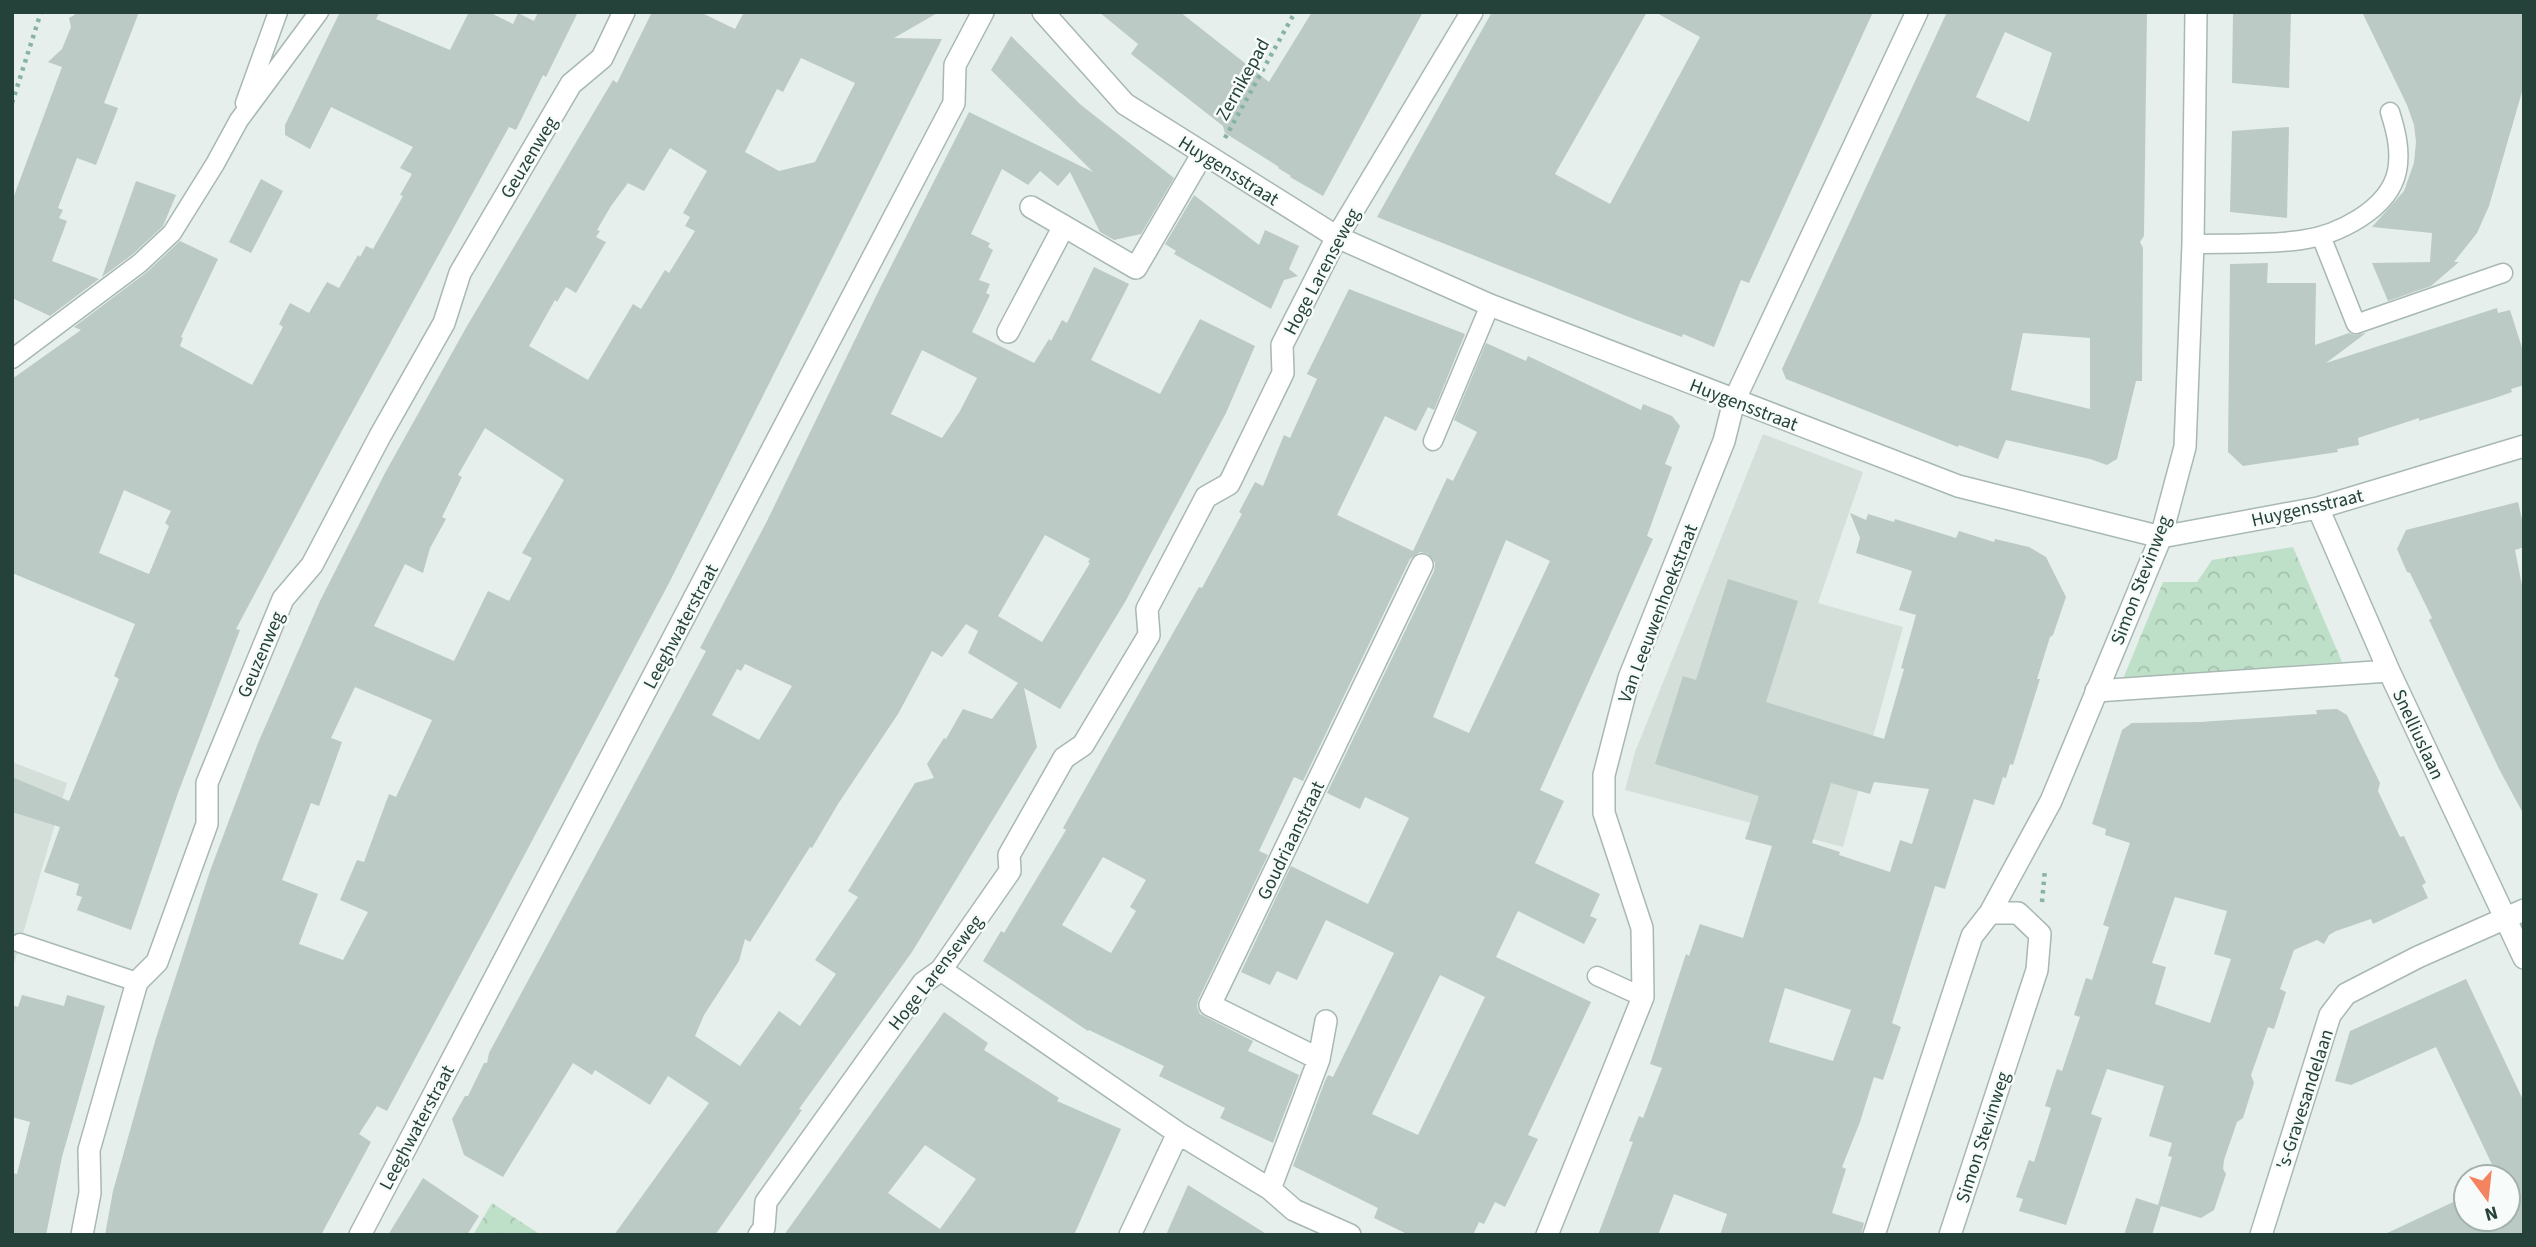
<svg xmlns="http://www.w3.org/2000/svg" width="2536" height="1247" font-family="'Source Sans 3',sans-serif">
<style>
.built{fill:#d4dfda}
.park{fill:url(#park-crowns)}
.building{fill:#bbcac4;fill-rule:evenodd}
.lines{fill:none;stroke-linecap:round;stroke-linejoin:round}
.service-casing{stroke:#a8b8b2;stroke-width:21}
.minor-casing{stroke:#a8b8b2;stroke-width:24}
.tertiary-casing{stroke:#a8b8b2;stroke-width:24}
.path{stroke:#86b3a5;stroke-width:4.5;stroke-dasharray:3.5 5;stroke-linecap:butt}
.service{stroke:#fff;stroke-width:18}
.minor{stroke:#fff;stroke-width:21}
.tertiary{stroke:#fff;stroke-width:21}
.labels{text-anchor:middle;stroke-width:5;stroke-linejoin:round;paint-order:stroke}
.street-label{font-size:19px;fill:#24423a;stroke:#f7fbf9}
</style>
<defs>
<pattern id="park-crowns" width="20" height="18" patternUnits="userSpaceOnUse" patternTransform="scale(1.75)"><rect width="20" height="18" fill="#bfe0c8"/><path d="M2 6a3 3 0 1 1 6 0M12 15a3 3 0 1 1 6 0" fill="none" stroke="#a4c1ad"/></pattern>
</defs>
<rect width="100%" height="100%" fill="#e6efeb"/>
<!-- built -->
<path class="built" d="M1763 434 1863 472 1818 603 1903 627 1843 847 1625 790 1635 752Z
M12 762 67 783 12 971Z"/>
<!-- park -->
<path class="park" d="M2293 547 2342 662 2123 679 2163 582H2197L2212 560Z
M492 1203 541 1235H473Z"/>
<!-- building -->
<path class="building" d="M79 12H139L104 103 118 108 96 165 77 158 58 208 63 210 59 218 67 221 52 261 99 279 50 316 12 298V201L62 67 48 62 62 49 71 27 69 18Z
M340 12H380L376 19 450 50 469 12H489L513 24 518 13 534 21 538 12H578L546 77 543 75 516 130 509 127 333 447 236 629 240 630 178 793 131 930 77 910 82 897 76 895 79 884 44 872 60 827 12 812V777L69 801 119 679 114 676 135 624 12 573V379L81 330 74 327 147 272 180 241 218 259 181 337 183 338 180 346 252 385 283 327 279 324 290 303 309 313 327 282 339 288 358 255 360 257 366 246 373 249 403 196 400 195 412 174 400 168 413 147 331 107 310 149 285 135V125ZM124 490 171 511 165 523 169 526 149 574 99 553Z
M652 12H700L735 29 744 12H939L894 38 942 39 669 583 500 901 387 1111 377 1106 359 1134 371 1142 321 1235H105L113 1191 156 1038 210 871 258 743 320 601 385 473 467 326 613 80 617 83ZM801 58 855 83 815 162 779 171 745 152 777 89 783 92ZM670 148 707 171 683 213 690 217 685 226 695 231 669 273 665 270 641 309 633 304 588 380 529 346 555 300 557 302 566 287 576 293 606 242 596 237 600 231 597 230 611 206 628 183 644 191ZM485 428 564 480 522 553 532 558 509 601 488 591 454 661 374 626 405 564 423 573 430 548 446 519 442 517 462 477 458 475ZM355 687 432 720 396 797 389 794 364 862 357 860 340 900 368 912 343 960 299 944 318 894 282 880 311 803 319 806 342 742 331 738Z
M1099 12H1180L1269 82 1312 12H1423L1323 196 1290 177 1291 176 1278 168 1279 167 1225 133 1223 126 1131 54 1138 44Z
M1492 12H1647L1555 174 1610 204 1700 37 1655 12H1873L1749 283 1741 280 1714 347 1683 334 1682 337 1634 319 1377 217Z
M1947 12H2147L2144 236 2140 242 2143 248 2142 381H2136L2117 459 2107 465 2090 459 2006 440 1998 459 1959 445 1958 447 1786 379 1782 369ZM2005 32 2052 53 2029 122 1976 97ZM2023 333 2090 338V409L2011 390Z
M2233 12H2291L2289 88 2232 83Z
M2362 12H2524V85L2489 206 2477 233 2454 262H2459L2431 286 2388 301 2372 263 2430 262 2432 233 2372 227 2404 191 2414 163 2416 142 2414 125 2407 105Z
M1011 36 1081 105 1174 178 1141 234 1114 240 1100 232 1070 172 1058 186 1040 171 1028 185 1002 169 971 234 990 243 988 247 993 250 979 280 990 284 986 293 990 295 972 332 1034 363 1049 339 1051 341 1062 320 1067 323 1094 267 1129 284 1091 360 1160 394 1200 319 1255 346 1226 413 1166 525 1125 602 1060 709 1024 688 1037 747 912 952 799 1109 802 1110 729 1215 715 1235H614L709 1103 668 1076 650 1105 595 1070 592 1075 573 1063 503 1177 464 1155 452 1119 465 1096H468L484 1063H487L489 1053 706 651 700 648 766 523 880 288 969 112 1093 172 991 70ZM922 350 977 378 960 411 942 438 891 414ZM1045 535 1090 559 1088 562 1090 563 1042 642 998 616ZM966 624 978 631 968 653 1018 683 992 719 963 709 946 739 944 738 927 764 934 778 915 783 848 891 858 897 815 960 836 974 800 1026 779 1011 740 1066 695 1036 704 1015 739 961 745 939 750 942 810 847 812 848 838 804 898 714 932 651 942 657ZM745 664 792 686 759 740 712 715 737 669 741 671Z
M2289 127 2287 218 2230 212 2232 131Z
M261 179 283 191 251 253 229 242Z
M136 181 176 195 163 226 133 254 102 277Z
M1194 195 1259 245 1265 230 1299 246 1289 269 1298 276 1284 280 1271 309 1174 254 1176 251 1165 244Z
M2268 263 2267 283H2316L2315 345 2349 333 2355 335 2366 333 2326 363 2497 308 2498 313 2510 310 2524 354V385L2511 389 2512 392 2495 398 2419 421V418L2358 438 2359 445 2337 449 2338 452 2243 466 2228 452 2230 264Z
M1349 289 1465 334 1434 410 1428 407 1416 431 1385 416 1337 515 1413 551 1447 478 1453 481 1477 432 1454 420 1486 343 1526 361 1528 356 1641 410 1643 404 1672 416 1680 426 1665 464 1672 467 1647 536 1653 539 1540 790 1564 801 1535 863 1600 894 1590 916 1597 919 1584 944 1518 911 1496 957 1591 1002 1528 1135 1538 1139 1505 1207 1495 1202 1484 1224 1479 1222 1473 1235H1409L1374 1218 1378 1208 1293 1166 1325 1081 1328 1075 1333 1077 1394 953 1326 920 1297 980 1277 971 1270 985 1241 972 1291 866 1368 904 1409 818 1365 797 1360 809 1327 793 1434 571 1435 563 1428 554 1420 552 1410 559 1303 781 1294 777 1259 851 1268 855 1198 1000 1197 1007 1200 1014 1253 1041 1248 1051 1299 1075 1273 1143 1220 1118 1225 1108 1159 1076 1164 1066 1089 1030 1088 1031 983 961 1001 931 1004 933 1066 830 1063 828 1199 587 1202 588 1229 538 1242 514 1239 512 1255 482 1263 486 1284 435 1290 438 1317 379 1307 374ZM1506 540 1550 561 1469 733 1433 717ZM1103 857 1146 880 1130 907 1136 911 1111 953 1062 925ZM1440 975 1485 997 1418 1135 1372 1114Z
M2518 502 2524 528V547L2515 550 2524 595V815L2499 769 2429 620 2432 618 2410 573 2407 572 2397 549 2406 530Z
M1850 513 1866 520 1868 514 1894 522 1895 519 1956 538 1959 531 1994 542 1995 539 2029 547 2046 557 2066 597 2053 635 2050 637 2037 679H2040L2013 765 2010 764 2006 778 2003 777 1994 805 1974 799 1945 889 1935 886 1892 1023 1901 1027 1883 1080 1874 1077 1860 1122 1842 1167 1846 1169 1832 1213 1864 1223 1861 1235H1720L1727 1214 1674 1194 1658 1235H1598L1633 1142 1629 1141 1639 1116 1643 1118 1662 1068 1650 1064 1686 954 1689 956 1700 924 1743 938 1772 846 1745 839 1759 796 1655 764 1683 676 1696 680 1728 579 1798 601 1766 702 1884 739 1904 669 1901 668 1916 615 1899 610 1912 571 1856 553 1860 538ZM1874 782 1929 789 1912 844 1900 840 1890 872 1839 855 1840 852 1812 843 1831 783 1870 794ZM1785 988 1851 1010 1833 1061 1769 1042Z
M2337 709 2347 715 2356 734 2380 783 2378 791 2400 837 2404 836 2426 883 2422 885 2428 898 2373 924 2371 919 2336 931 2329 935 2324 944 2317 940 2294 950 2280 989 2286 992 2274 1029 2268 1027 2251 1075 2254 1083 2243 1118 2237 1122 2224 1160 2223 1169 2226 1174 2214 1210 2201 1218 2158 1205 2172 1157 2168 1156 2172 1143 2149 1136 2164 1086 2107 1069 2091 1114 2102 1118 2066 1225 2019 1211 2023 1199 2016 1197 2029 1160 2034 1162 2051 1108 2045 1106 2057 1069 2062 1071 2080 1017 2074 1015 2086 978 2092 980 2109 927 2103 925 2130 843 2105 835 2106 829 2092 824 2122 730 2132 723 2200 722 2317 714 2316 710ZM2175 897 2227 911 2214 954 2231 959 2210 1023 2155 1004 2166 967 2152 963Z
M2466 979 2524 1102V1235H2383L2466 1196V1219H2508V1177H2498L2436 1047 2351 1085 2335 1081 2350 1031Z
M22 995 64 1006 67 995 105 1006 62 1157 46 1235H12V1173L17 1174 30 1122 12 1117V1005L18 1007Z
M944 1012 988 1043 984 1050 1059 1098 1057 1101 1121 1129 1074 1235H784ZM925 1145 976 1179 940 1229 888 1193Z
M423 1178 479 1216 467 1235H388Z
M1188 1185 1268 1235H1166Z
M2136 1198 2161 1206 2152 1235H2124Z"/>
<g class="lines">
<defs>
<path id="service" d="M245 103 278 12
M2321 236 2356 324 2503 273
M2193 244C2229 243 2266 245 2301 240 2337 235 2389 210 2397 171 2401 151 2396 131 2390 112
M12 359 140 263 172 233 215 164 239 120 319 12
M1433 441 1490 305
M20 943 137 982
M1597 976 1643 997"/>
<path id="minor" d="M1043 12 1125 104 1337 237 1490 305 1958 486 2161 537 2318 508 2524 446
M1031 207 1136 268 1203 153
M1008 332 1064 226
M2318 508 2389 671 2524 958
M2096 691 2389 671
M941 970 1178 1133 1270 1189 1294 1210 1350 1235
M1319 1059 1210 1005 1422 565
M1270 1189 1319 1059 1326 1021
M82 1235 90 1193 89 1150 137 982 157 962 207 824V783L283 599 312 565 380 436 444 323 460 273 571 84 602 58 624 12
M360 1235 954 103 955 65 983 12
M759 1235 764 1228 766 1202 923 983 941 970 1010 871 1009 855 1064 758 1083 745 1149 635 1147 609 1206 497 1229 484 1283 373 1282 345 1337 237 1472 12
M1130 1235 1178 1133
M1547 1235 1643 997 1642 928 1604 813V775L1629 678 1724 441 1734 401 1917 12
M2261 1235 2330 1015 2346 994 2418 957 2524 910"/>
<path id="tertiary" d="M1874 1235 1972 936 1990 913 2051 801 2161 537 2185 447 2193 244 2196 12
M1950 1235 2037 970 2040 934 2018 913H1990"/>
</defs>
<!-- service casing -->
<use href="#service" class="service-casing"/>
<!-- minor casing -->
<use href="#minor" class="minor-casing"/>
<!-- tertiary casing -->
<use href="#tertiary" class="tertiary-casing"/>
<!-- path -->
<path class="path" d="M12 103 41 12
M1225 138 1295 12
M2042 902 2045 869"/>
<!-- service -->
<use href="#service" class="service"/>
<!-- minor -->
<use href="#minor" class="minor"/>
<!-- tertiary -->
<use href="#tertiary" class="tertiary"/>
</g>
<g class="labels">
<!-- street labels -->
<g class="street-label">
<text transform="translate(1242 79) rotate(-61)" y="7">Zernikepad</text>
<text transform="translate(528 157) rotate(-59)" y="7">Geuzenweg</text>
<text transform="translate(1229 170) rotate(32)" y="7">Huygensstraat</text>
<text transform="translate(1321 271) rotate(-62)" y="7">Hoge Larenseweg</text>
<text transform="translate(1744 404) rotate(21)" y="7">Huygensstraat</text>
<text transform="translate(2307 507) rotate(-13)" y="7">Huygensstraat</text>
<text transform="translate(2140 580) rotate(-69)" y="7">Simon Stevinweg</text>
<text transform="translate(1657 613) rotate(-69)" y="7">Van Leeuwenhoekstraat</text>
<text transform="translate(680 626) rotate(-62)" y="7">Leeghwaterstraat</text>
<text transform="translate(260 654) rotate(-67)" y="7">Geuzenweg</text>
<text transform="translate(2419 734) rotate(65)" y="7">Snelliuslaan</text>
<text transform="translate(1290 840) rotate(-64)" y="7">Goudriaanstraat</text>
<text transform="translate(935 972) rotate(-52)" y="7">Hoge Larenseweg</text>
<text transform="translate(2304 1099) rotate(-72)" y="7">'s-Gravesandelaan</text>
<text transform="translate(416 1127) rotate(-62)" y="7">Leeghwaterstraat</text>
<text transform="translate(1982 1137) rotate(-72)" y="7">Simon Stevinweg</text>
</g>
</g>
<!-- border -->
<rect width="2536" height="1247" fill="none" stroke="#24423a" stroke-width="28"/>
<!-- north arrow -->
<g transform="translate(2487 1198) rotate(165)"><circle r="33" fill="#f7fbf9" stroke="#a3b1ad" stroke-width="2"/>
<path d="M0-5L12 26L0 18L-12 26Z" fill="#f4845f"/>
<text y="-10" font-size="19" font-weight="bold" text-anchor="middle" fill="#24423a">N</text>
</g>
</svg>
